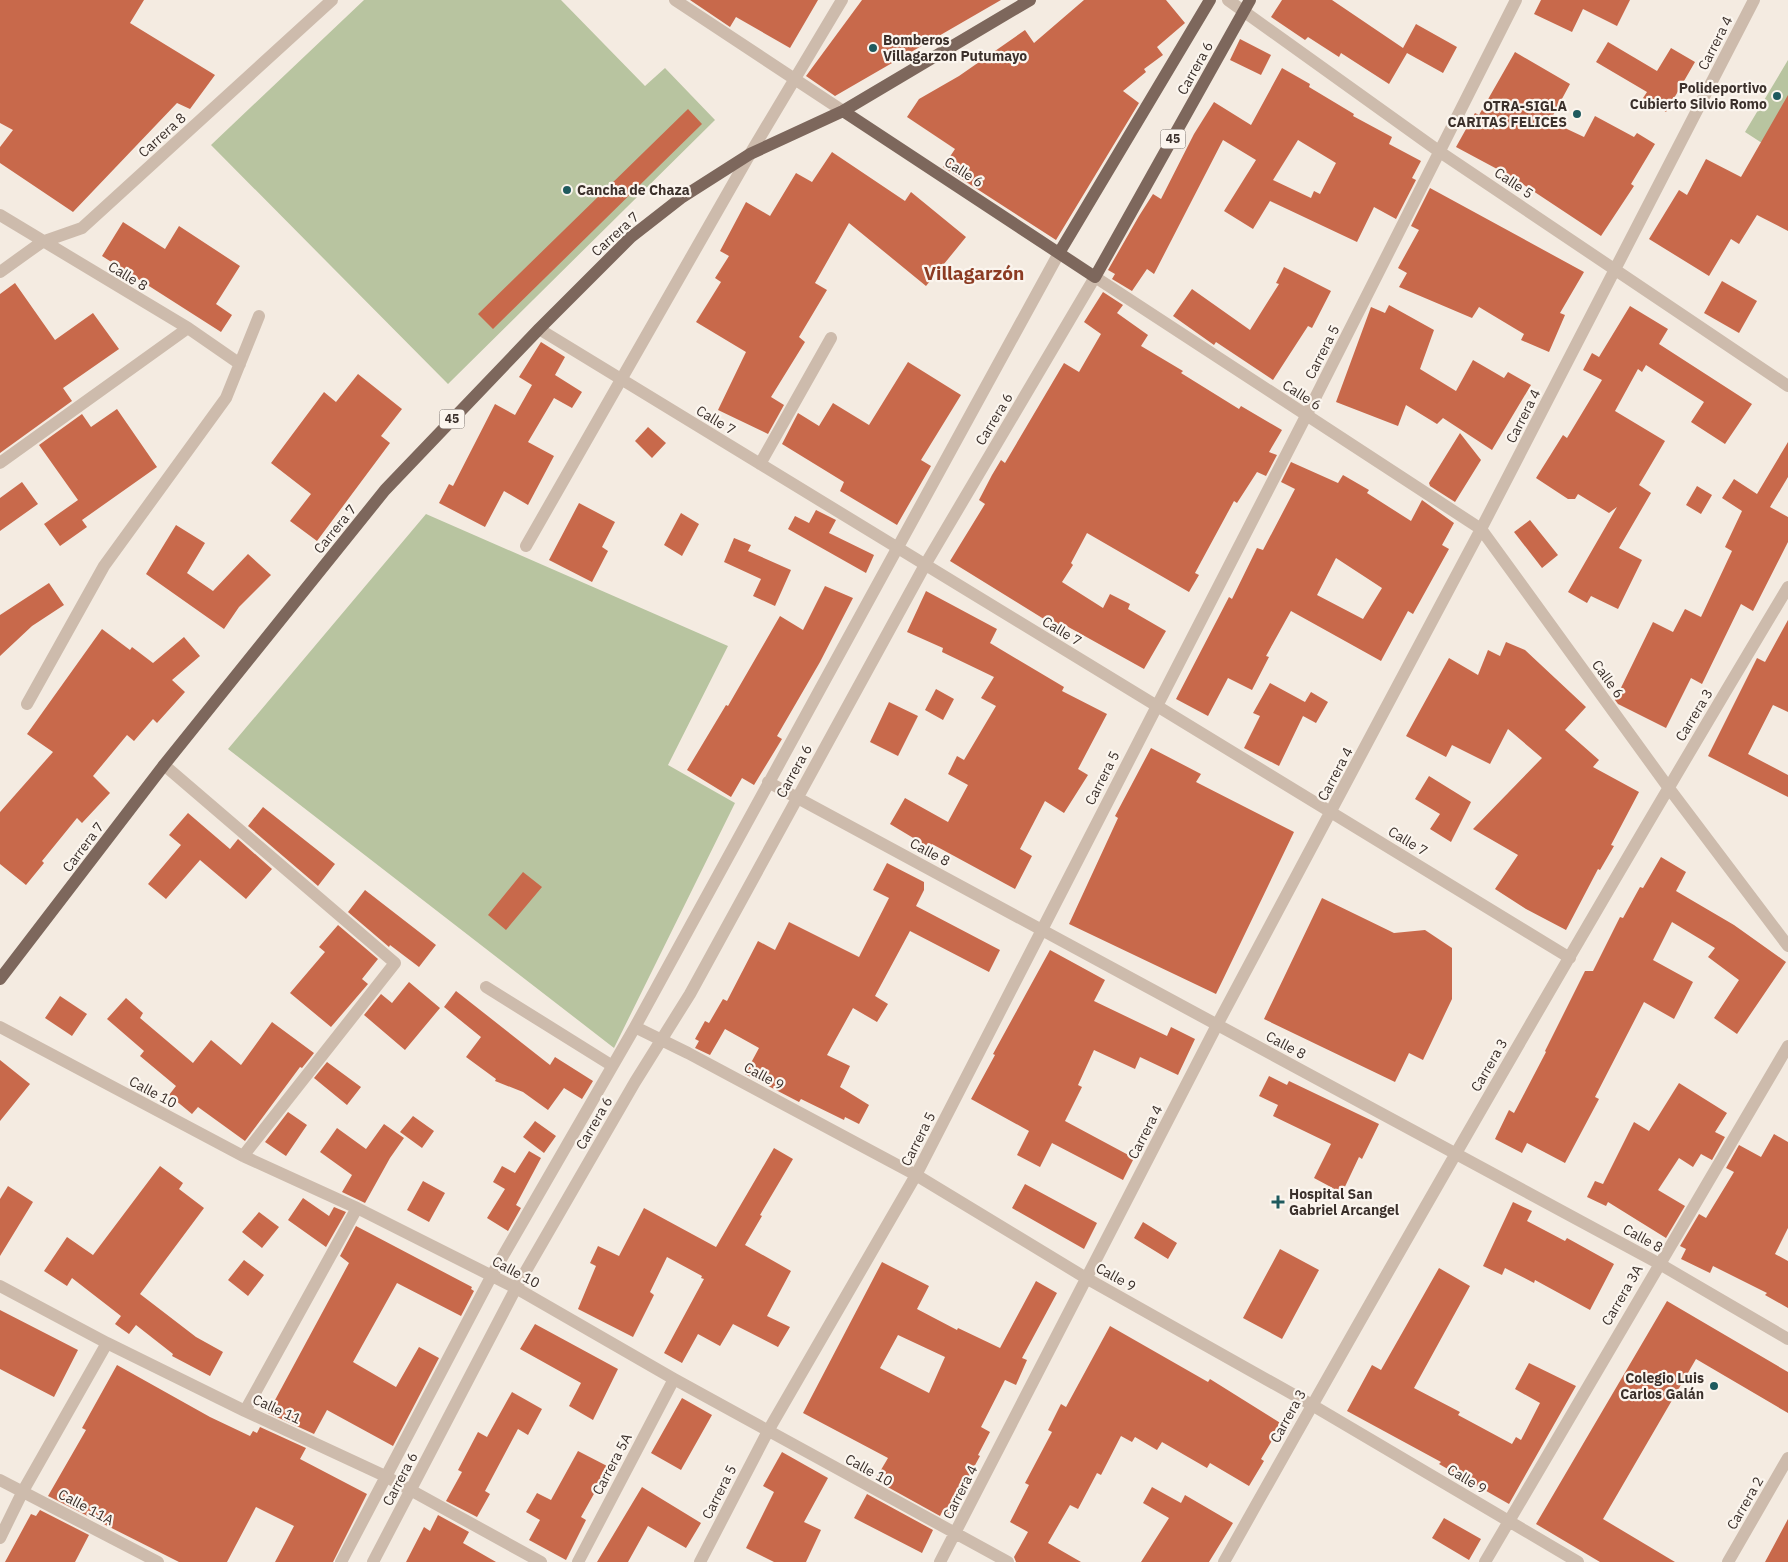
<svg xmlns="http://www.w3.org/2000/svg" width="1788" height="1562" font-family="'IBM Plex Sans',sans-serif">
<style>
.green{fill:#b8c4a0}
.building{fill:#c8694b;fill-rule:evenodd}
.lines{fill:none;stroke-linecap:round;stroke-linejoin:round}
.street{stroke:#cdbbac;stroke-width:12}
.primary{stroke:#7d675c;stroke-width:12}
.poi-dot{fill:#1f5a5e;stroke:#fbf5ee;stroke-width:2}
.labels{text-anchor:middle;stroke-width:4.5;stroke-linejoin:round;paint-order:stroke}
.shield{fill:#fbf5ee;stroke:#756b66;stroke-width:1}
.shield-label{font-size:12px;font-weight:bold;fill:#3b302b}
.poi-label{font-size:14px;font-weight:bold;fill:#3b302b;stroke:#fbf5ee;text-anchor:start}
.street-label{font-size:14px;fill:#3b302b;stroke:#fbf5ee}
.district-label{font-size:19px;font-weight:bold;fill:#8c3b22;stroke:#fbf5ee}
</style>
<rect width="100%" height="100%" fill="#f4ebe1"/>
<!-- green -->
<path class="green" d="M364 0H561L645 86 665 68 715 120 448 384 211 145Z
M1788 60V160L1745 132Z
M426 514 728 646 668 765 735 803 614 1048 228 749Z"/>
<!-- building -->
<path class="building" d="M0 0H144L130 23 215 75 190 109 177 103 73 212 0 163V147L13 130 0 123Z
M690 0H818L790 48 736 17 730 27Z
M862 0H1001L835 96 806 76Z
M1084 0H1166L1185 23 1157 47 1163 55 1144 69 1146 72 1123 91 1139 103 1056 240 943 167 955 149 907 117 919 99 959 76 1025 30 1034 43Z
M1282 0H1332L1403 48 1416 24 1457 47 1443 73 1407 53 1389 84 1341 53 1339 57 1308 37 1305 40 1271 17Z
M1541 0H1630L1617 26 1583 9 1572 32 1534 14Z
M1240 39 1271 55 1261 75 1230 60Z
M1608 42 1657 71 1671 48 1695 62 1666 112 1643 98 1647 92 1596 62Z
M1515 52 1570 84 1550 121 1584 137 1595 116 1634 137 1637 133 1655 144 1631 184 1634 186 1601 236 1512 177 1456 147 1475 113 1479 115Z
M1282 68 1310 84 1309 87 1354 114 1353 116 1392 137 1389 144 1421 161 1412 178 1416 180 1396 219 1374 207 1357 242 1270 201 1253 229 1224 211 1256 160 1223 140 1154 274 1147 269 1132 291 1112 279 1115 274 1108 270 1139 216 1153 194 1161 199 1194 134 1214 102 1251 125ZM1298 140 1336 163 1320 194 1314 191 1311 198 1273 180Z
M1788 95V231L1757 215 1739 244 1731 239 1709 276 1649 239 1679 190 1687 195 1706 159 1741 177Z
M688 109 702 124 493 329 478 314Z
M832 152 905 201 911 192 966 237 926 286 849 223 815 283 827 290 799 337 805 342 771 397 784 405 768 434 718 410 746 352 696 322 721 282 715 278 729 256 720 251 746 202 770 216 796 173 812 182Z
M1430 188 1584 272 1560 313 1565 315 1549 352 1521 340 1524 334 1479 307 1472 318 1399 287 1407 273 1398 268 1419 230 1411 226Z
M123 222 165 249 179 226 240 266 216 304 232 315 221 332 102 256Z
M1284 267 1331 291 1312 328 1308 326 1273 380 1216 342 1214 345 1173 316 1192 289 1250 330 1279 284 1276 283Z
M1722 281 1757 301 1739 333 1704 313Z
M15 283 55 340 93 313 119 349 63 388 72 401 0 453V294Z
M1103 292 1123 305 1117 313 1148 335 1141 346 1183 371 1181 373 1239 409 1241 406 1282 430 1269 452 1277 455 1266 476 1257 472 1237 503 1234 501 1195 573 1199 575 1189 592 1087 533 1071 563 1073 565 1062 582 1103 608 1110 594 1130 604 1128 609 1166 631 1144 669 1063 624 1060 629 950 561 985 504 979 500 992 475 1001 460 1005 463 1064 363 1079 372 1101 334 1084 322Z
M1389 305 1434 330 1420 369 1456 391 1473 360 1504 378 1508 372 1531 385 1492 450 1443 418 1437 424 1406 405 1398 426 1336 402 1371 307 1385 313Z
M1630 306 1668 329 1659 344 1752 404 1725 444 1691 422 1704 402 1646 365 1642 372 1638 369 1615 411 1665 441 1639 485 1651 493 1619 548 1642 560 1618 609 1591 596 1587 603 1568 592 1617 507 1609 513 1578 494 1575 499H1568L1536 478 1563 435 1567 438 1602 380 1583 370 1592 353 1599 357Z
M541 342 565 357 555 375 582 392 572 408 554 398 528 442 554 456 528 505 504 491 485 527 439 503 449 484 453 486 495 404 515 415 532 385 519 377Z
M908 362 961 395 921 460 931 466 897 525 840 491 844 482 782 444 798 413 819 426 833 403 869 425Z
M358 374 402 409 381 436 390 443 317 541 290 521 311 494 271 463 324 392 336 402Z
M117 409 157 467 82 520 87 527 60 546 44 524 78 500 39 445 82 414 91 427Z
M648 427 666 443 652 458 635 441Z
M1460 433 1481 460 1455 502 1430 486 1429 483Z
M1788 442V477L1770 507 1788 517V542L1753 611 1741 604 1702 684 1691 678 1666 728 1618 704 1615 700 1653 622 1673 632 1685 609 1701 617 1732 551 1725 547 1742 511 1722 498 1734 479 1757 494Z
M1291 462 1338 483 1343 475 1369 490 1367 493 1411 521 1422 500 1454 523 1442 545 1449 549 1413 614 1408 611 1381 661 1291 611 1266 656 1269 657 1252 690 1228 678 1208 716 1176 699 1229 597 1232 599 1257 548 1263 550 1295 489 1281 482ZM1336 558 1382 588 1363 619 1317 595Z
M22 482 38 504 0 531V498Z
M1697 486 1712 495 1701 514 1686 505Z
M579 503 615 522 602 547 608 551 592 582 549 560Z
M816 510 836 520 829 533 874 555 866 573 788 529 795 516 809 523Z
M681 513 699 524 682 556 664 545Z
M1530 520 1558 555 1542 568 1514 532Z
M176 525 205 543 187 573 213 591 248 554 271 575 239 607 224 629 146 574Z
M734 538 751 545 748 551 791 570 775 606 753 596 761 579 724 562Z
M49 583 64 605 32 626 0 656V615Z
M825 586 853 598 820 662 777 736 782 739 754 785 742 778 731 797 687 770 726 705 728 706 780 616 803 630Z
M926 591 997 629 990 643 1064 687 1062 691 1107 714 1078 769 1088 775 1064 813 1045 801 1020 849 1032 856 1015 889 932 844 930 848 890 824 905 798 948 822 968 785 948 774 957 756 964 760 996 706 981 698 994 677 942 652 943 648 907 632Z
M1788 620V712L1773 705 1748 754 1788 775V797L1708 756 1757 658 1765 662Z
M102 629 130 650 132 647 153 663 184 637 200 656 172 680 185 692 157 723 153 719 134 741 127 735 93 776 110 793 82 823 77 818 42 861 44 863 26 885 0 864V812L53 752 27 734Z
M1506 642 1525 650 1586 707 1565 730 1599 760 1593 767 1639 792 1611 845 1614 846 1600 870 1598 869 1566 930 1526 909 1495 889 1518 855 1473 829 1542 758 1508 729 1490 764 1452 745 1446 757 1406 736 1449 658 1478 675 1488 650 1500 656Z
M1270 683 1305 702 1311 692 1328 702 1316 723 1303 716 1279 766 1244 748 1260 716 1253 713Z
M936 689 954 699 943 720 925 710Z
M889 702 918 716 898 756 870 742Z
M1151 748 1201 774 1196 782 1294 832 1216 994 1069 924 1118 818 1115 816Z
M1429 776 1471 802 1451 842 1430 829 1440 814 1415 799Z
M263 807 335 864 318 886 248 826Z
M188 813 230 849 238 839 272 869 246 899 200 860 166 899 148 884 181 845 169 835Z
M1661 857 1686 872 1676 891 1734 925 1786 962 1737 1034 1714 1018 1739 980 1708 957 1715 948 1672 922 1653 960 1693 982 1674 1019 1644 1002 1595 1097 1599 1099 1565 1163 1527 1143 1522 1153 1495 1139 1509 1110 1514 1113 1546 1052 1545 1051 1585 971H1593L1620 917 1623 918 1640 887 1643 888Z
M887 863 924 882V890L916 906 1000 950 989 972 910 931 875 996 888 1004 877 1022 853 1008 827 1055 850 1066 840 1087 869 1105 859 1124 845 1117 844 1120 801 1099 799 1102 745 1074 759 1048 725 1029 710 1055 695 1048 699 1041 695 1039 705 1021 709 1023 723 999 727 1001 758 941 775 950 789 922 859 957 889 898 873 890Z
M523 872 542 887 506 930 488 915Z
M365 890 436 945 419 967 390 945 389 947 348 912Z
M1322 898 1394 933 1425 930 1452 948V999L1423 1060 1409 1053 1395 1082 1264 1019Z
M338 925 378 959 362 979 368 984 331 1027 290 993 325 952 319 947Z
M1050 950 1105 980 1094 1001 1167 1036 1171 1027 1195 1039 1178 1075 1140 1057 1135 1069 1094 1050 1078 1085 1082 1087 1065 1121 1134 1158 1123 1180 1052 1143 1040 1167 1017 1155 1029 1131 971 1099 995 1055 993 1054Z
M409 982 440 1008 405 1050 364 1015 381 994 392 1003Z
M456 991 550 1065 555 1057 593 1081 582 1099 564 1088 548 1110 523 1092 495 1081 496 1079 466 1057 481 1037 444 1007Z
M60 996 87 1014 72 1036 45 1018Z
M126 998 143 1013 140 1018 193 1063 211 1040 241 1065 272 1022 314 1053 302 1068 300 1067 245 1141 198 1107 192 1114 169 1095 176 1086 140 1056 144 1051 107 1019Z
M0 1060 30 1084 0 1121Z
M327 1062 361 1087 347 1105 314 1078Z
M1269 1076 1287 1085 1289 1081 1379 1124 1362 1159 1359 1157 1342 1193 1314 1178 1331 1144 1273 1116 1278 1105 1259 1096Z
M1679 1083 1727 1113 1715 1132 1725 1137 1712 1160 1701 1154 1693 1167 1679 1158 1658 1190 1685 1206 1666 1238 1608 1202 1606 1206 1587 1197 1595 1181 1603 1184 1634 1122 1649 1131Z
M288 1112 307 1125 286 1156 265 1142Z
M413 1116 434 1131 422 1148 400 1132Z
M535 1121 556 1136 544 1153 523 1137Z
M384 1124 404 1138 390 1158 365 1203 342 1192 352 1175 320 1152 337 1128 366 1149Z
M1774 1134 1788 1142V1228L1775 1254 1788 1261V1308L1765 1295 1767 1293 1713 1266 1710 1273 1681 1259 1686 1249 1680 1246 1699 1214 1706 1218 1734 1172 1726 1168 1739 1145 1761 1157Z
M774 1148 793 1159 760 1215 762 1216 745 1245 791 1271 767 1316 790 1327 778 1347 733 1324 720 1346 698 1334 682 1363 664 1353 704 1279 701 1278 702 1276 667 1257 650 1292 654 1295 633 1337 578 1309 596 1266 590 1263 598 1246 619 1256 644 1208 716 1247Z
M529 1151 541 1158 516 1205 521 1208 508 1231 487 1218 505 1189 493 1182 502 1166 515 1173Z
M160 1166 183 1183 179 1189 204 1208 140 1294 196 1337 223 1352 210 1376 172 1356 173 1354 136 1325 129 1334 115 1324 121 1316 72 1278 67 1286 44 1271 67 1237 93 1255Z
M423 1181 445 1193 429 1222 407 1210Z
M1025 1184 1097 1223 1084 1249 1012 1208Z
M8 1186 33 1202 0 1256V1199Z
M303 1198 329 1216 334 1207 346 1212 326 1247 288 1220Z
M1513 1202 1532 1211 1527 1221 1565 1241 1567 1238 1614 1264 1590 1310 1535 1280 1534 1283 1505 1268 1502 1275 1483 1266Z
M259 1212 279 1227 262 1248 242 1232Z
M1143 1222 1177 1243 1168 1259 1134 1238Z
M356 1226 472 1287 471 1289 474 1291 461 1316 397 1283 353 1362 396 1387 419 1347 439 1358 393 1446 327 1410 314 1434 268 1413 349 1263 340 1256Z
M1280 1249 1319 1270 1282 1339 1243 1318Z
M244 1260 264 1275 248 1296 228 1280Z
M882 1262 929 1286 917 1309 957 1330 958 1328 1000 1348 1036 1281 1057 1293 1022 1358 1027 1360 1016 1385 1005 1380 981 1427 990 1432 978 1455 980 1456 948 1515 942 1512 940 1516 875 1480 888 1458 803 1413ZM898 1335 945 1357 929 1393 880 1368Z
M1439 1268 1470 1286 1414 1388 1460 1412 1458 1415 1512 1444 1516 1437 1521 1440 1540 1403 1515 1389 1529 1363 1576 1386 1509 1504 1439 1464 1441 1462 1347 1411 1372 1365 1381 1370Z
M1667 1301 1788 1372V1413L1696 1359 1603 1519 1675 1562H1600L1536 1524Z
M0 1310 78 1350 54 1397 0 1369Z
M535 1324 618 1369 593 1420 569 1406 581 1383 520 1349Z
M1110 1326 1208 1382 1210 1379 1282 1424 1261 1459 1264 1461 1249 1486 1210 1463 1207 1468 1162 1442 1157 1450 1135 1437 1132 1442 1121 1436 1101 1475 1097 1473 1078 1509 1070 1505 1048 1543 1081 1562H1016L1014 1557 1028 1532 1010 1522 1029 1485 1025 1483 1052 1432 1048 1430 1061 1404 1066 1407Z
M117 1365 210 1417 250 1436 253 1431 257 1433 260 1427 306 1448 300 1459 367 1494 333 1562H275L294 1526 256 1507 227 1562H179L48 1496 86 1430 82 1428Z
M512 1392 542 1409 528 1435 518 1429 485 1491 490 1494 477 1517 446 1501 462 1472 458 1470 478 1432 487 1437Z
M682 1398 712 1415 681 1470 651 1453Z
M578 1451 609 1467 581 1517 586 1520 566 1560 529 1540 540 1520 526 1512 537 1493 551 1500Z
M782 1452 828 1478 804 1522 821 1530 806 1562H774L746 1548 774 1492 763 1486Z
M642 1487 701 1523 686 1548 648 1526 628 1562H597Z
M1152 1487 1181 1503 1185 1495 1233 1523 1209 1562H1141L1169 1518 1143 1503Z
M867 1494 933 1530 922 1553 854 1518Z
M40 1510 89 1535 75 1562H5L31 1514 36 1516Z
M438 1515 469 1532 463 1543 496 1562H406L424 1527 430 1531Z
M1444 1518 1481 1539 1469 1560 1432 1538Z
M1788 1519V1562H1765Z"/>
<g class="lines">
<!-- street -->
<path class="street" d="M675 0 843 111
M1228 0 1440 152 1788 386
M0 215 188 328 240 364
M0 272 42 242 82 228 332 0
M539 329 1570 958
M0 463 188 328
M760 464 831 338
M526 546 750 154 842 0
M27 704 104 566 226 398 259 316
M164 765 395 963 243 1156
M768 782 1658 1263 1788 1339
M486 987 611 1065
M0 1027 243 1156 357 1208 516 1288 674 1379 1008 1562
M635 1027 688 1053 916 1175 1086 1278 1312 1405 1578 1562
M0 1286 107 1343 245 1411 385 1476 541 1562
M245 1411 357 1208
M0 1480 158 1562
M0 1538 23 1491 107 1343
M341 1562 492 1275 635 1027 1059 253
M373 1562 516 1288 635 1082 690 994 925 565 1095 277 1481 529 1668 787 1788 946
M578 1562 674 1379
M700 1562 768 1431 916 1175 1306 416 1516 0
M940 1562 1217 1025 1481 529 1754 0
M1224 1562C1408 1234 1595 909 1788 587
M1485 1562 1788 1046
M1728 1562 1788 1458"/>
<!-- primary -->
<path class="primary" d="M843 111 1095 277 1250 0
M1059 253 1210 0
M0 979 164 765 385 490 539 329 631 237 681 198 750 154 843 111 1030 0"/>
</g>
<!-- markers -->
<g class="poi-dot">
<circle cx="873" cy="48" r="5"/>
<circle cx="1777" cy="96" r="5"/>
<circle cx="1577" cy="114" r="5"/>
<circle cx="567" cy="190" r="5"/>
<path d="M1275.5 1194.5h5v5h5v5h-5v5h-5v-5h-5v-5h5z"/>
<circle cx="1714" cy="1386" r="5"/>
</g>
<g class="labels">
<!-- shield labels -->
<g class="shield">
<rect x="1160.5" y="129.5" width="25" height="19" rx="4"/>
<rect x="439.5" y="409.5" width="25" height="19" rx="4"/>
</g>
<g class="shield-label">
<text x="1173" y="143">45</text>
<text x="452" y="423">45</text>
</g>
<!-- poi labels -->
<g class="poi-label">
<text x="883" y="45">Bomberos<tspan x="883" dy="16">Villagarzon Putumayo</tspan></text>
<text x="1767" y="93" text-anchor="end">Polideportivo<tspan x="1767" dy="16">Cubierto Silvio Romo</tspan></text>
<text x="1567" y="111" text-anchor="end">OTRA-SIGLA<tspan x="1567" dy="16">CARITAS FELICES</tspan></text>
<text x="577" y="195">Cancha de Chaza</text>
<text x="1289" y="1199">Hospital San<tspan x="1289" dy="16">Gabriel Arcangel</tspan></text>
<text x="1704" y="1383" text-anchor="end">Colegio Luis<tspan x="1704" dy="16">Carlos Galán</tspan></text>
</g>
<!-- street labels -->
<g class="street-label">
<text transform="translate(1715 43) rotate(-63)" y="5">Carrera 4</text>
<text transform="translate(1195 68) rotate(-61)" y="5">Carrera 6</text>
<text transform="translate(162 135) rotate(-42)" y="5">Carrera 8</text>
<text transform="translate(964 172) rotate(33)" y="5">Calle 6</text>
<text transform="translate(1514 183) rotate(34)" y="5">Calle 5</text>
<text transform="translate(615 234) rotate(-42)" y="5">Carrera 7</text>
<text transform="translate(128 276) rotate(31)" y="5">Calle 8</text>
<text transform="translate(1322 352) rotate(-63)" y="5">Carrera 5</text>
<text transform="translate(1302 395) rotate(33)" y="5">Calle 6</text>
<text transform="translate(1523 416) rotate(-63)" y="5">Carrera 4</text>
<text transform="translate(994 419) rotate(-59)" y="5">Carrera 6</text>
<text transform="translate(716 420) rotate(31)" y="5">Calle 7</text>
<text transform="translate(335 529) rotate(-51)" y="5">Carrera 7</text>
<text transform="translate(1062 631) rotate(31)" y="5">Calle 7</text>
<text transform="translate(1608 679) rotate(54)" y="5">Calle 6</text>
<text transform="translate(1694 715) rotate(-59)" y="5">Carrera 3</text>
<text transform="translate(794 771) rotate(-61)" y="5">Carrera 6</text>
<text transform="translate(1335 774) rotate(-62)" y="5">Carrera 4</text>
<text transform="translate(1102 778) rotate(-63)" y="5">Carrera 5</text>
<text transform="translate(1408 841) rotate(31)" y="5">Calle 7</text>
<text transform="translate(83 847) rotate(-53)" y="5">Carrera 7</text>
<text transform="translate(930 852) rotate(28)" y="5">Calle 8</text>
<text transform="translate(1286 1045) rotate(28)" y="5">Calle 8</text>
<text transform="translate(1489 1065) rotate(-60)" y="5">Carrera 3</text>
<text transform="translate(764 1076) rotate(28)" y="5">Calle 9</text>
<text transform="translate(153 1092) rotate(28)" y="5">Calle 10</text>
<text transform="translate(594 1123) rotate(-60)" y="5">Carrera 6</text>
<text transform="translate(1145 1132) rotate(-63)" y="5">Carrera 4</text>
<text transform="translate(918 1139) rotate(-63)" y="5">Carrera 5</text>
<text transform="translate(1643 1238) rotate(29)" y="5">Calle 8</text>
<text transform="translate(516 1272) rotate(28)" y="5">Calle 10</text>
<text transform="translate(1116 1277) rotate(29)" y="5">Calle 9</text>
<text transform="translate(1622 1295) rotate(-60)" y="5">Carrera 3A</text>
<text transform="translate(277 1409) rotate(25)" y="5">Calle 11</text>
<text transform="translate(1288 1416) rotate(-61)" y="5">Carrera 3</text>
<text transform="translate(612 1464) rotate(-62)" y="5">Carrera 5A</text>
<text transform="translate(869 1470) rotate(29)" y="5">Calle 10</text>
<text transform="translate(400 1479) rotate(-62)" y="5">Carrera 6</text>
<text transform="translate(1467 1479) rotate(31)" y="5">Calle 9</text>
<text transform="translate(719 1492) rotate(-63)" y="5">Carrera 5</text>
<text transform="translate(960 1492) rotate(-63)" y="5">Carrera 4</text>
<text transform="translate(1745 1503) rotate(-60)" y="5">Carrera 2</text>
<text transform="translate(86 1507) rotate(28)" y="5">Calle 11A</text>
</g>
<!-- district labels -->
<g class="district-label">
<text x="974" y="280">Villagarzón</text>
</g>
</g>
</svg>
